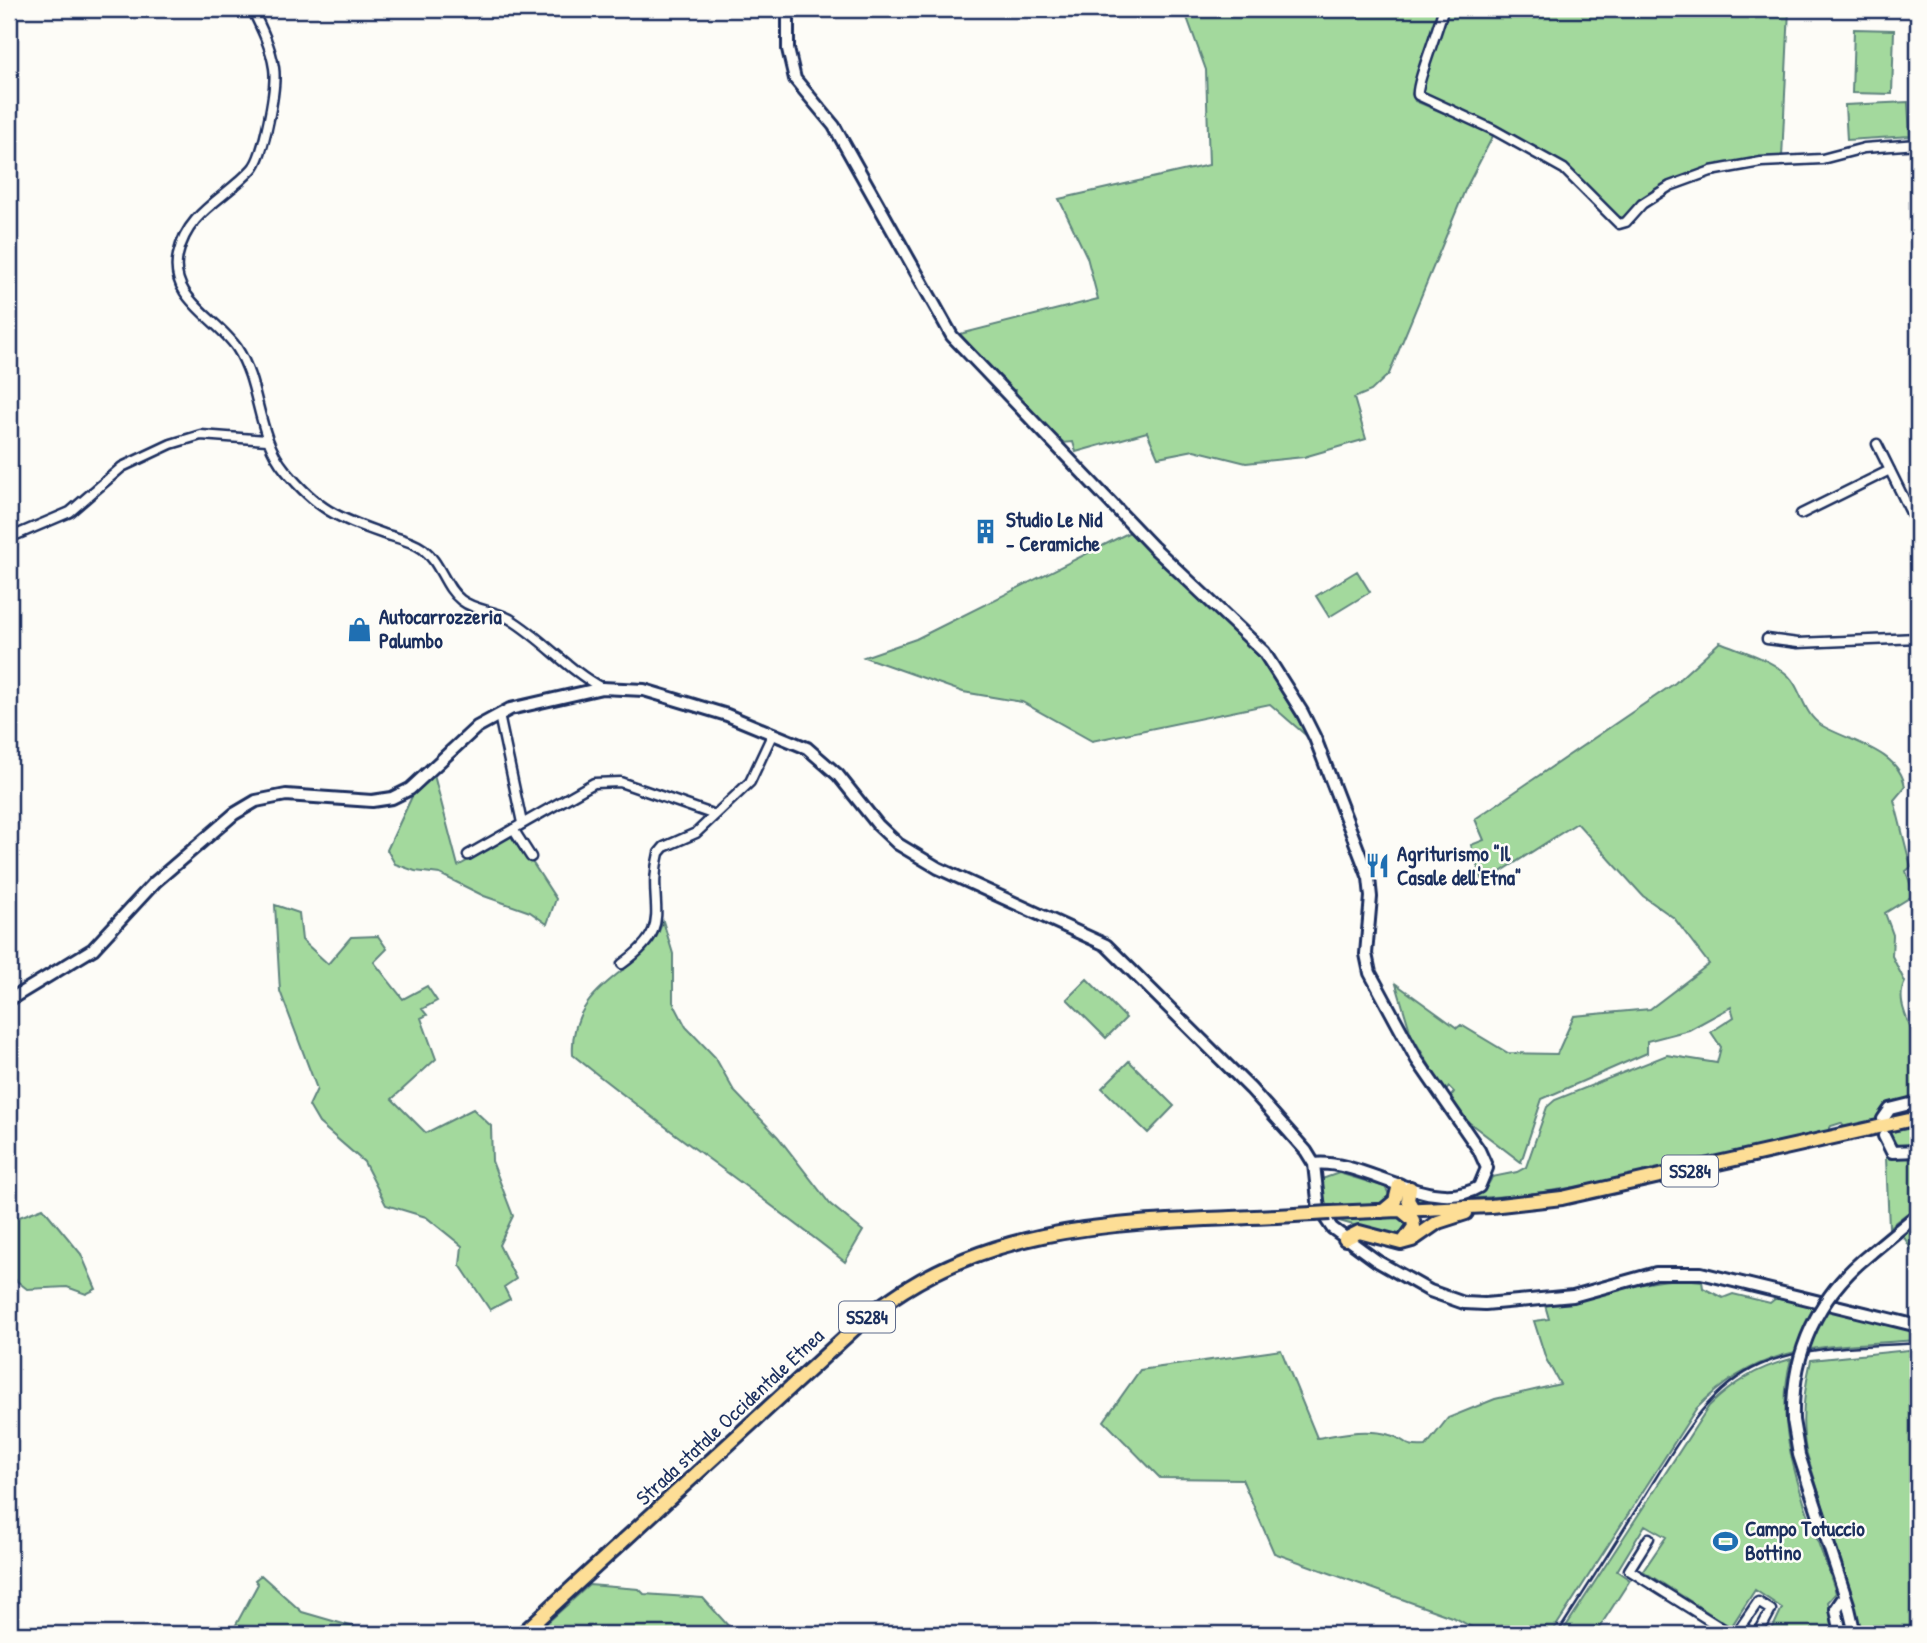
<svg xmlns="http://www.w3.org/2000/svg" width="1927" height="1643" font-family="'Patrick Hand',sans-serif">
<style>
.green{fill:#a3d99d;stroke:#5f847e;stroke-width:2}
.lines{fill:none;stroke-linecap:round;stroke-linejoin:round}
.street-casing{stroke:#1b2f5e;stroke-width:13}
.secondary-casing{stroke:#1b2f5e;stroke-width:16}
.primary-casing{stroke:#1b2f5e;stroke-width:18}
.street{stroke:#fdfcf7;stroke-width:8}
.secondary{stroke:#fdfcf7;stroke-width:10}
.primary{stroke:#fdde96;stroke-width:12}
.rail{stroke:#1b2f5e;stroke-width:2.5}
.secondary-bridge-casing{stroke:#1b2f5e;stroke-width:16;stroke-linecap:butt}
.primary-bridge-casing{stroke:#1b2f5e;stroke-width:18;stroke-linecap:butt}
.secondary-bridge{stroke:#fdfcf7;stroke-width:10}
.primary-bridge{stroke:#fdde96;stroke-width:12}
.labels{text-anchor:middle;stroke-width:5;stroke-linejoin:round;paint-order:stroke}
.shield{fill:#fdfcf7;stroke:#5f6c8c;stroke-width:2}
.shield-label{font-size:19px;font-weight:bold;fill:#1b2f5e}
.poi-label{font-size:21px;font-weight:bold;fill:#1b2f5e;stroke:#fdfcf7;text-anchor:start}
.street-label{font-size:21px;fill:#1b2f5e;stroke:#fdfcf7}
</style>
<rect width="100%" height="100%" fill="#fdfcf7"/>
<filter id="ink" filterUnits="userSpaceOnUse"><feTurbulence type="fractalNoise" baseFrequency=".0143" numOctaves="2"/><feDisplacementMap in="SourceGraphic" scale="14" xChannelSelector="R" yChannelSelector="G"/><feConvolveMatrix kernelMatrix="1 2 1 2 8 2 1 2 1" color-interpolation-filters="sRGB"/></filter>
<g filter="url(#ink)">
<!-- green -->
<path class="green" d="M1184 9H1440L1432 43 1412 94 1415 101 1494 134 1465 190 1389 374 1371 391 1354 398 1366 439 1304 457 1246 463 1194 450 1158 457 1147 432 1076 452 1073 442 1062 443 1016 398V390H1010L956 335 1098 299 1087 257 1059 199 1209 165 1206 70Z
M1447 9H1789L1782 158 1692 175 1621 221 1566 166 1424 97 1420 88 1439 39Z
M1854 29 1894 30 1892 94 1852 93Z
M1908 102 1910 136 1847 140 1845 105Z
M1130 532 1262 659 1309 738 1270 704 1092 741 1022 702 963 692 864 657 916 639Z
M1357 571 1370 592 1329 617 1316 596Z
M1720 642C1742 651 1765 657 1784 672 1802 685 1801 712 1821 725 1847 741 1900 750 1905 787L1894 800 1911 867 1906 871 1914 895 1885 913 1893 935 1892 956 1905 982C1893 1005 1916 1030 1918 1053 1920 1067 1918 1083 1918 1098L1886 1106 1882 1109 1879 1121 1845 1128 1841 1123 1831 1126 1827 1133 1603 1183 1523 1195 1417 1202V1195C1442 1196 1481 1207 1492 1177L1517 1172 1526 1167 1547 1107 1555 1100 1667 1055 1717 1063 1721 1047 1711 1032 1734 1017 1731 1007 1689 1030 1647 1041V1053L1542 1099 1521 1162 1458 1114 1449 1099 1454 1092 1449 1087 1445 1092 1411 1034 1396 984 1457 1028 1461 1025 1508 1053 1557 1054 1574 1016 1650 1009 1709 964 1674 918 1643 896 1577 823 1491 878 1482 879 1471 845 1484 840 1475 819 1675 683Z
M434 775 458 866 514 834 556 899 547 924 530 912 484 896 440 874 415 871 395 864 387 850 415 790Z
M275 905 299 913 302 940 328 964 351 937 378 936 387 949 374 962 403 999 427 986 437 1001 422 1009 427 1015 421 1018 436 1059 392 1099 426 1133 473 1109 491 1126 492 1161 513 1216 499 1245 516 1279 504 1287 510 1299 490 1310 460 1265 462 1246 426 1217 386 1205 364 1162 319 1123 309 1106 317 1089 280 991Z
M663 921 673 954V1002L686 1027 715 1057 734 1091 778 1137 830 1204 863 1231 845 1262C756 1191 661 1127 573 1055 569 997 617 980 651 945 657 939 660 929 663 921Z
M1087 979 1126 1018 1106 1038 1067 999Z
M1129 1061 1174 1106 1148 1133 1102 1088Z
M1918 1127V1149H1896L1886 1133Z
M1918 1154V1205L1889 1227 1886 1158Z
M1339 1173 1385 1187 1390 1196 1381 1204 1323 1206 1322 1179Z
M43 1208 81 1254 96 1289 86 1294 67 1287 27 1289 13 1278 9 1283V1221Z
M1397 1217 1410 1226 1400 1238 1332 1219Z
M1918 1221V1260L1902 1234Z
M1683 1279 1702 1281 1703 1288 1723 1298 1733 1294 1770 1303 1776 1298 1918 1330V1340C1829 1347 1763 1340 1696 1409L1551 1634H1484L1457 1619 1274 1553 1242 1479 1160 1478 1104 1421 1140 1370 1281 1350 1317 1438C1341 1434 1366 1428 1390 1435 1408 1439 1401 1448 1426 1446L1448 1418 1495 1399 1560 1384 1546 1359 1534 1321 1549 1319 1545 1305C1592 1300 1635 1281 1683 1279Z
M1918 1349V1634H1862L1806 1451C1800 1420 1804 1390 1811 1360Z
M1791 1359C1770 1438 1812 1519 1836 1593L1828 1602 1838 1634H1770L1782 1608 1755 1590 1731 1627 1643 1571 1666 1537 1645 1525 1617 1571 1630 1580 1595 1634H1561L1709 1406C1734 1382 1757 1368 1791 1359Z
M261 1575 302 1612 378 1634H231L258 1584 255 1580Z
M589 1585 639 1589 644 1594 703 1598 731 1629 721 1634H535Z"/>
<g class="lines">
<defs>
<path id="street" d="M252 9C261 27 271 47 274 68 277 87 264 156 252 169 225 199 187 212 178 255 168 298 216 317 237 348 261 385 256 435 285 470 318 510 336 517 384 534 397 538 412 541 423 549 441 563 444 587 461 600 475 611 494 610 510 619 543 639 568 670 602 688
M1443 9C1440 26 1415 86 1418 95L1494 130 1564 169 1619 224 1626 222 1642 204 1670 186 1711 171 1761 162 1822 159 1864 148 1918 144
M1877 444 1918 527
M1801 514 1890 470
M9 538 70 512 122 467 171 444 201 435 267 440
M1767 639 1798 643 1918 638
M499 715 522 823
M513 829 531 857
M468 855 594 783 620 782 715 815
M622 964C678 924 645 908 659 853L664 847 696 833 750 782 773 733
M1649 1538 1629 1570 1731 1634
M1736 1634 1758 1602 1771 1610 1758 1634"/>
<path id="secondary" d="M788 9V49L795 79 834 126 952 336 1153 547 1264 652 1302 712 1315 738 1369 878 1371 897 1366 954 1370 973 1417 1060 1479 1150 1487 1168 1479 1187C1431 1216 1363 1158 1314 1164
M9 1000 93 949 155 882 234 814 256 801 286 795 372 801 392 798 410 789 477 727 510 709 602 688 644 690 727 715 807 748 838 775 878 825 898 844 938 868 1106 945 1251 1089 1306 1151 1314 1164 1319 1209 1332 1228 1377 1261 1430 1291 1464 1303 1485 1304 1573 1296 1656 1273H1701L1918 1326
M1883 1119 1890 1109 1918 1102
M1884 1136 1892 1152 1918 1151
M1871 1253 1918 1214
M1793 1420 1799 1455 1848 1604
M1841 1634 1836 1609 1842 1600 1848 1604 1855 1634"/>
<path id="primary" d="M1410 1188 1408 1200 1414 1210
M1401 1210 1413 1220 1414 1227 1403 1242
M1383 1211 1395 1201 1399 1185
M1330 1213 1491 1206 1562 1198 1918 1118
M1345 1239 1359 1232 1401 1243 1412 1240 1438 1222 1466 1213
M522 1634 867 1317C995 1211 1157 1224 1313 1214"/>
</defs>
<!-- street casing -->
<use href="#street" class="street-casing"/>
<!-- secondary casing -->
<use href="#secondary" class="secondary-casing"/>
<!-- primary casing -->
<use href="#primary" class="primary-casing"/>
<!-- street -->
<use href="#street" class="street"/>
<!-- secondary -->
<use href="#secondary" class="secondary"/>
<!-- primary -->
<use href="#primary" class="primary"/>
<!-- rail -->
<path class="rail" d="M1557 1634C1584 1592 1611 1550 1637 1508 1671 1456 1701 1391 1760 1365 1807 1344 1868 1347 1918 1343"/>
<defs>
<path id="secondary-bridge" d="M1793 1420C1791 1353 1818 1295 1871 1253"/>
<path id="primary-bridge" d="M1313 1214 1330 1213"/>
</defs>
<!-- secondary-bridge casing -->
<use href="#secondary-bridge" class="secondary-bridge-casing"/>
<!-- primary-bridge casing -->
<use href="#primary-bridge" class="primary-bridge-casing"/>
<!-- secondary-bridge -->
<use href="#secondary-bridge" class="secondary-bridge"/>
<!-- primary-bridge -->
<use href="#primary-bridge" class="primary-bridge"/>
</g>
</g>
<!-- icons -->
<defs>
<symbol id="building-bare" viewBox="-9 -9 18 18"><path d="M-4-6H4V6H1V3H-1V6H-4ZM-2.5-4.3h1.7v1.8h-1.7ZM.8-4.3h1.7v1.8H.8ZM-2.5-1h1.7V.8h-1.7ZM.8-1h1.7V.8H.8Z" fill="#1f6fb2" stroke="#fdfcf7" stroke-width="2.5" paint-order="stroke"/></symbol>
<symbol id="shop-bare" viewBox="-9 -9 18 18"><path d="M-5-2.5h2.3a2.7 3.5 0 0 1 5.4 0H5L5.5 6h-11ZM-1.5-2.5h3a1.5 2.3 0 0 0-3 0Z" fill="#1f6fb2" stroke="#fdfcf7" stroke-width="2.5" paint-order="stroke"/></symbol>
<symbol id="restaurant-bare" viewBox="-9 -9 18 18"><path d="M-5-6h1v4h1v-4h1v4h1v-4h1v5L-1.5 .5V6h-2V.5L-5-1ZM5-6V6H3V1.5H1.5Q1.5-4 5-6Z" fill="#1f6fb2" stroke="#fdfcf7" stroke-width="2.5" paint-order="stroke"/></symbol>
<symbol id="stadium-bare" viewBox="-9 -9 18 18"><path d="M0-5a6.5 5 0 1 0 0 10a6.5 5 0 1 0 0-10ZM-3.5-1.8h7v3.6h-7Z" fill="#1f6fb2" stroke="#fdfcf7" stroke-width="2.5" paint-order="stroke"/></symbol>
</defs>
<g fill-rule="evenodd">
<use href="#building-bare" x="968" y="514" width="35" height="35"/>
<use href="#shop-bare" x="342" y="612" width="35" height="35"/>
<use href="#restaurant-bare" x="1360" y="848" width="35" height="35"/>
<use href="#stadium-bare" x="1708" y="1524" width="35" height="35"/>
</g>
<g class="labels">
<!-- shield labels -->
<g class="shield">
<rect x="1662" y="1155.5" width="56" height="31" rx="5"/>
<rect x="839" y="1301.5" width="56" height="31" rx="5"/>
</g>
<g class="shield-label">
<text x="1690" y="1178">SS284</text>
<text x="867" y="1324">SS284</text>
</g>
<!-- poi labels -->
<g class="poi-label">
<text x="1006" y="527">Studio Le Nid<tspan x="1006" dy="24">- Ceramiche</tspan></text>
<text x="379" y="624">Autocarrozzeria<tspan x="379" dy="24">Palumbo</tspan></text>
<text x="1397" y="861">Agriturismo "Il<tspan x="1397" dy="24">Casale dell'Etna"</tspan></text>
<text x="1745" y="1536">Campo Totuccio<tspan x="1745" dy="24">Bottino</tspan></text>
</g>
<!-- street labels -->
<g class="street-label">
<text transform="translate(730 1417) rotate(-43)" y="7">Strada statale Occidentale Etnea</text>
</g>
</g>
<!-- margin -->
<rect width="1927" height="1643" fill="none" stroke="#fdfcf7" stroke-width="35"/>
<rect x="18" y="18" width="1892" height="1608" fill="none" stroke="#1b2f5e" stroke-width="2.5" filter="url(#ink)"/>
</svg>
